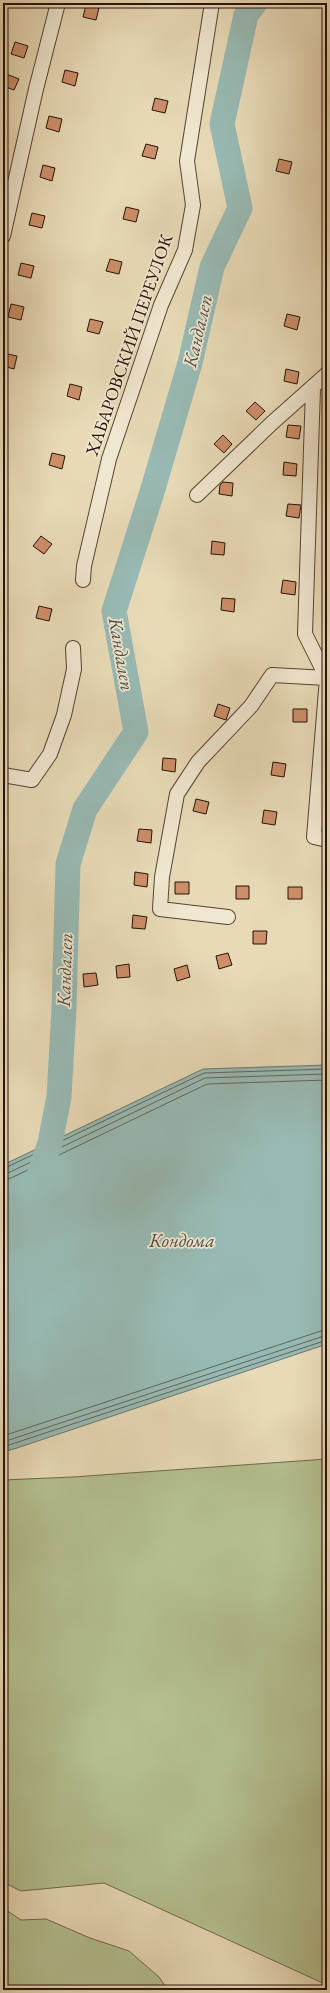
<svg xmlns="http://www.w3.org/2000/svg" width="330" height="1993" font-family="'EB Garamond',serif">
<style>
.green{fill:#b4c090;stroke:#6e684a}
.water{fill:#98bab4;stroke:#6b766e}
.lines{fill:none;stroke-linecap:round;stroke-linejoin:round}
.shore{stroke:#60655c;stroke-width:1}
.river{stroke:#98bab4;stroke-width:25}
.building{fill:#cc8f6a;stroke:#271005}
.minor-casing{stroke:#574232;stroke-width:16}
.minor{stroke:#f0e7d0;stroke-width:14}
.labels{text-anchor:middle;stroke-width:3.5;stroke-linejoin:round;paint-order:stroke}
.street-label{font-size:18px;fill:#271005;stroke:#f0e7d0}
.water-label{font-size:19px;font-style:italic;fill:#4f4c42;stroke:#f0e7d0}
</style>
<rect width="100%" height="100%" fill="#e8dab7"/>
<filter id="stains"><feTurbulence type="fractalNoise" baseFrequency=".005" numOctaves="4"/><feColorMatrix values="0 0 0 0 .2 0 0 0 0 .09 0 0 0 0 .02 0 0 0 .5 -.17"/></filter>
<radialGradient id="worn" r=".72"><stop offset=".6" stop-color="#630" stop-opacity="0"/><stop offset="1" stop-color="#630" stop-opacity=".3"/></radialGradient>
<!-- green -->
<path class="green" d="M327 1459V1985L104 1883 21 1891 3 1882V1480L73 1477Z
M3 1908 21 1920 46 1919 90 1938 129 1951 159 1977 168 1990H3Z"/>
<!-- water -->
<path class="water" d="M327 1065V1344L17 1448 3 1452V1165L203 1069Z"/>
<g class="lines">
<!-- shore -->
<path class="shore" d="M3 1169 204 1073 327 1069
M3 1174 8 1173 205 1078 327 1074
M3 1180 11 1178 207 1084 327 1080
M3 1436 327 1329
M3 1442 327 1335
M3 1447 327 1340"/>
<!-- river -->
<path class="river" d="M39 1175 50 1143 59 1097 64 1009 68 864 85 809 136 732 114 611 152 492 190 363 212 267 240 208 222 124 246 15 255 3"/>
</g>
<!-- building -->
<path class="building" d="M86 5 99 8 96 20 83 17Z
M15 42 28 46 24 58 11 54Z
M65 70 78 73 75 86 62 82Z
M6 74 19 79 14 90 3 86Z
M155 98 168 101 165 113 152 110Z
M49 116 62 119 59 132 46 128Z
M146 144 158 147 155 159 142 156Z
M279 159 292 162 289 174 276 171Z
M43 165 55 168 52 181 40 177Z
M126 207 139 210 136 222 123 219Z
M32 213 45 216 42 228 29 225Z
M110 259 122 262 119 274 106 271Z
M21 263 34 266 31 278 18 275Z
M11 304 24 307 21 320 8 317Z
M287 314 300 317 297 330 284 326Z
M90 319 103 322 99 334 87 331Z
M3 353 17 356 14 369 3 366Z
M286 369 299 372 297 384 284 381Z
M70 384 82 387 79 400 67 396Z
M255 402 265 411 256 420 246 411Z
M288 425 301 426 299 439 286 437Z
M223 435 232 444 224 453 214 444Z
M52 453 65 456 62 469 49 465Z
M284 462 297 464 296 476 283 475Z
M223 482 233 483 232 496 219 494 220 485Z
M288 504 301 505 299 518 286 516Z
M41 536 52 544 44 554 33 546Z
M212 541 225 543 224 555 211 554Z
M283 580 296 582 295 595 281 593Z
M222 598 235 599 234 612 221 610Z
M39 606 52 609 49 621 36 618Z
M218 704 230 708 226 720 214 716Z
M293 709H307V722H293Z
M163 758 176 759 175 772 162 770Z
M273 762 286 764 284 777 271 775Z
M196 799 209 802 206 814 193 811Z
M264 810 277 812 275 825 262 823Z
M139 829 152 830 151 843 137 841Z
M135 872 148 874 147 887 134 885Z
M175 882H189V894H175Z
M236 886H249V899H236Z
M288 887H302V899H288Z
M133 915 147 917 145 929 132 928Z
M253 931H267L266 944H253Z
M228 953 232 965 219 969 216 956Z
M129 964 130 977 117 978 116 966Z
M187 965 190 977 177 981 174 969Z
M96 973 98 985 84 987 83 974Z"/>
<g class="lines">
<defs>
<path id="minor" d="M3 236 36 89 58 3
M313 388 305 634 327 678 314 837 327 840
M197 495 272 423 327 374
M83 580 84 566 109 459 161 305 185 250 193 205 187 161 212 3
M3 775 32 780 50 754 64 715 74 669 73 648
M228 917 160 909 162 877 177 794 198 762 251 706 272 675 327 678"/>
</defs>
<!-- minor casing -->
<use href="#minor" class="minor-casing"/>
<!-- minor -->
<use href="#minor" class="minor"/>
</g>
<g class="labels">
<!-- street labels -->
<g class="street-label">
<text transform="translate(129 345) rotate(-71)" y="6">ХАБАРОВСКИЙ ПЕРЕУЛОК</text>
</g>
<!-- water labels -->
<g class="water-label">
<text transform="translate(197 331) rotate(-77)" y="7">Кандалеп</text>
<text transform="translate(122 654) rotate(80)" y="7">Кандалеп</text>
<text transform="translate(64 970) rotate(-88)" y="7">Кандалеп</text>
<text x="182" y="1247">Кондома</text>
</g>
</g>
<!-- margin -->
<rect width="330" height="1993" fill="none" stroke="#e8dab7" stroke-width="16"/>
<rect x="4" y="4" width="322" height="1985" fill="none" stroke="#271005" stroke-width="2"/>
<rect x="8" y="8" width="314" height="1977" fill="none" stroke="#271005"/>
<rect width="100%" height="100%" filter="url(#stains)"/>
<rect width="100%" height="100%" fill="url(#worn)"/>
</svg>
